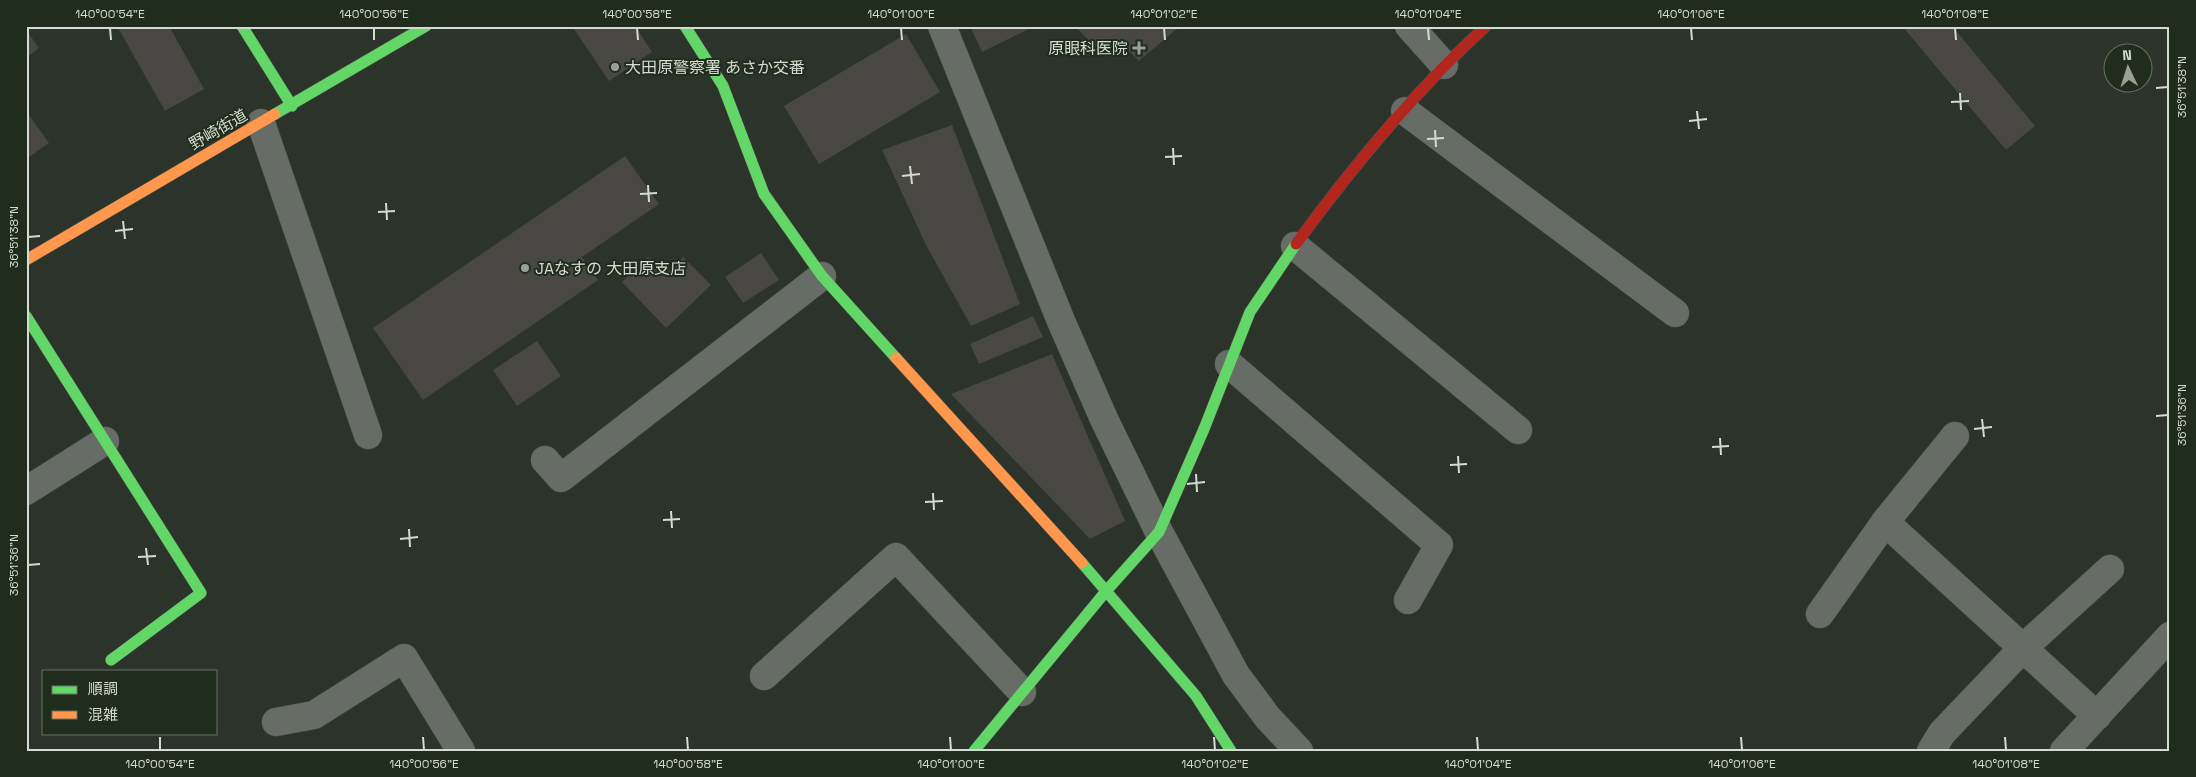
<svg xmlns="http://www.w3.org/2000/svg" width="2196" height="777" font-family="'Space Grotesk','Noto Sans JP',sans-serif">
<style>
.building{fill:#494743}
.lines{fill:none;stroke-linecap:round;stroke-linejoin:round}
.street-casing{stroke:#4a5149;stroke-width:29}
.fast-casing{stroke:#4a5149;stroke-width:12}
.slow-casing{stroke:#4a5149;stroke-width:12}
.jam-casing{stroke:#4a5149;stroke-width:12}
.street{stroke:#676d66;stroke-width:28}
.fast{stroke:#63d668;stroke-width:11}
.slow{stroke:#ff974d;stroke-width:11}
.jam{stroke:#b3261e;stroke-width:11}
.ticks{fill:none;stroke:#d3dcd1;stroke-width:2}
.poi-dot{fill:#99a197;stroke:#202d1c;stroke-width:2}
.labels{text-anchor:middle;stroke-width:4;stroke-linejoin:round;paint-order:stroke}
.poi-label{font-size:16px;fill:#d3dcd1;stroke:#202d1c;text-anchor:start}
.street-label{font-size:16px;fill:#d3dcd1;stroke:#202d1c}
.neatline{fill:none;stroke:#d3dcd1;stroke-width:2}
.ticks-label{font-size:12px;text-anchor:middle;fill:#d3dcd1}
</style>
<rect width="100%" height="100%" fill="#2c332a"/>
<!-- building -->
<path class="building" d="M117 26H169L204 89 165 111Z
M579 26H635L652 52 609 81 574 29Z
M970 26H1035L982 52Z
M1075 26H1180L1139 61 1117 40 1102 55Z
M1902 26H1952L2035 126 2006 150Z
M26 30 39 48 26 58Z
M906 34 940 92 819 164 784 106Z
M26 111 49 143 26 159Z
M952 125 1020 304 971 326 927 247 882 150Z
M625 156 659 204 582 257 598 280 423 400 373 328Z
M761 253 779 280 743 303 725 277Z
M648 257 665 275 683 257 711 285 666 328 622 282Z
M1033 316 1043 337 979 364 970 344Z
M537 341 561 376 517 406 493 370Z
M1052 354 1125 521 1090 539 951 394Z"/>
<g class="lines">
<defs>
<path id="street" d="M942 26 1061 321 1104 419 1159 532 1236 675 1268 718 1299 751
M1409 26 1444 65
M1405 111 1675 313
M261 123 368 435
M1295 246 1518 430
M1229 364 1439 545 1408 600
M545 460 561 478 822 276
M26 491 105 441
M1885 522 1955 436
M1820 614 1885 522 2097 716
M764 676 896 557 1022 692
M276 722 314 715 404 658 461 751
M1931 751 1942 733 2023 648 2110 569
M2064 751 2170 636"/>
<path id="fast" d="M242 26 292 106
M685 26 723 86 764 194 822 276 896 358
M275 114 426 26
M26 316 201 593 111 660
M1082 563 1196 696 1231 751
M974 751 1107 590 1159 532 1204 429 1250 312 1296 244"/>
<path id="slow" d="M26 260 275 114
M896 358 1082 563"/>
<path id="jam" d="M1296 244C1353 166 1415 91 1486 26"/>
</defs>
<!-- street casing -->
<use href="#street" class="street-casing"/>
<!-- fast casing -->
<use href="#fast" class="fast-casing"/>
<!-- slow casing -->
<use href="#slow" class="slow-casing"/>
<!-- jam casing -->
<use href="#jam" class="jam-casing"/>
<!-- street -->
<use href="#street" class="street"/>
<!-- fast -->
<use href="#fast" class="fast"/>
<!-- slow -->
<use href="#slow" class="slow"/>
<!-- jam -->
<use href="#jam" class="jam"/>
</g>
<!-- ticks -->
<path class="ticks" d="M110 28 111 40M374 28V40M637 28 638 40M901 28 902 40M1164 28 1165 40M1428 28 1429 40M1691 28 1692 40M1955 28 1956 40M2156 88 2168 87M1960 93 1961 110M1951 102 1969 101M1697 111 1699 129M1689 121 1707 119M1435 130 1436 147M1427 139 1444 138M1173 148 1174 165M1165 157 1182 156M910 166 912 184M902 176 920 174M648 185 649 202M640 194 657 193M386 203 387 220M378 212 395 211M123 221 125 239M115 231 133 229M28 237 40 236M2156 416 2168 415M1982 419 1984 437M1974 429 1992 427M1720 438 1721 455M1712 447 1729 446M1458 456 1459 473M1450 465 1467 464M1196 474 1197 492M1187 484 1205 482M933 493 934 510M925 502 943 501M671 511 672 528M663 520 680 519M409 529 410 547M400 539 418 537M146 548 148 565M138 557 156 556M28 565 40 564M160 737V750M423 737 424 750M687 737 688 750M950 737 951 750M1214 737 1215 750M1477 737 1478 750M1741 737 1742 750M2005 737 2006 750"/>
<!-- markers -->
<g class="poi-dot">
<path d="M1136.5 40.5h5v5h5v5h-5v5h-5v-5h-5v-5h5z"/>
<circle cx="615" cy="67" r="5"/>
<circle cx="525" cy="268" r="5"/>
</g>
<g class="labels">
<!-- poi labels -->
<g class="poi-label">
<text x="1128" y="54" text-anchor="end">原眼科医院</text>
<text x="625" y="73">大田原警察署 あさか交番</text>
<text x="535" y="274">JAなすの 大田原支店</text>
</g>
<!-- street labels -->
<g class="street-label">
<text transform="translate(218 129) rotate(-30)" y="6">野崎街道</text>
</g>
</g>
<!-- border -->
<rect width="2196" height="777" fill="none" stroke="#202d1c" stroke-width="55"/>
<!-- legend -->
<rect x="42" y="670" width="175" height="65" fill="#202d1c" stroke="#687364"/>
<rect x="52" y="686" width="25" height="8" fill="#63d668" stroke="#687364"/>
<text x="88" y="694" font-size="15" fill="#d3dcd1">順調</text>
<rect x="52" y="711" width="25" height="8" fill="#ff974d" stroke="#687364"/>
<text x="88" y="720" font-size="15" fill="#d3dcd1">混雑</text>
<!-- north arrow -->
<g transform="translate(2128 68) rotate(356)"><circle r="24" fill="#202d1c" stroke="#687364"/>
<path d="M0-4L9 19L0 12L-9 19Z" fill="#99a197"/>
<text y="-8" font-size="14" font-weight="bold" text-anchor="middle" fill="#d3dcd1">N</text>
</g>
<rect x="28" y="28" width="2140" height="722" class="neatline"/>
<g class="ticks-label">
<text x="110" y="18">140°00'54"E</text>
<text x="374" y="18">140°00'56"E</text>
<text x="637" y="18">140°00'58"E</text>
<text x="901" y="18">140°01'00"E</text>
<text x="1164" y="18">140°01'02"E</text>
<text x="1428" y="18">140°01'04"E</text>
<text x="1691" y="18">140°01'06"E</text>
<text x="1955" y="18">140°01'08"E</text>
<text transform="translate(2182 87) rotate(-90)" y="4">36°51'38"N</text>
<text transform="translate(14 237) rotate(-90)" y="4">36°51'38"N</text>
<text transform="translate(2182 415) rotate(-90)" y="4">36°51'36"N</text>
<text transform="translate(14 565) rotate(-90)" y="4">36°51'36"N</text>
<text x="160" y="768">140°00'54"E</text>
<text x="424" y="768">140°00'56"E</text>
<text x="688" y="768">140°00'58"E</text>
<text x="951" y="768">140°01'00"E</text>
<text x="1215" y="768">140°01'02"E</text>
<text x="1478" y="768">140°01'04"E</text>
<text x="1742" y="768">140°01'06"E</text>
<text x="2006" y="768">140°01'08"E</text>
</g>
</svg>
